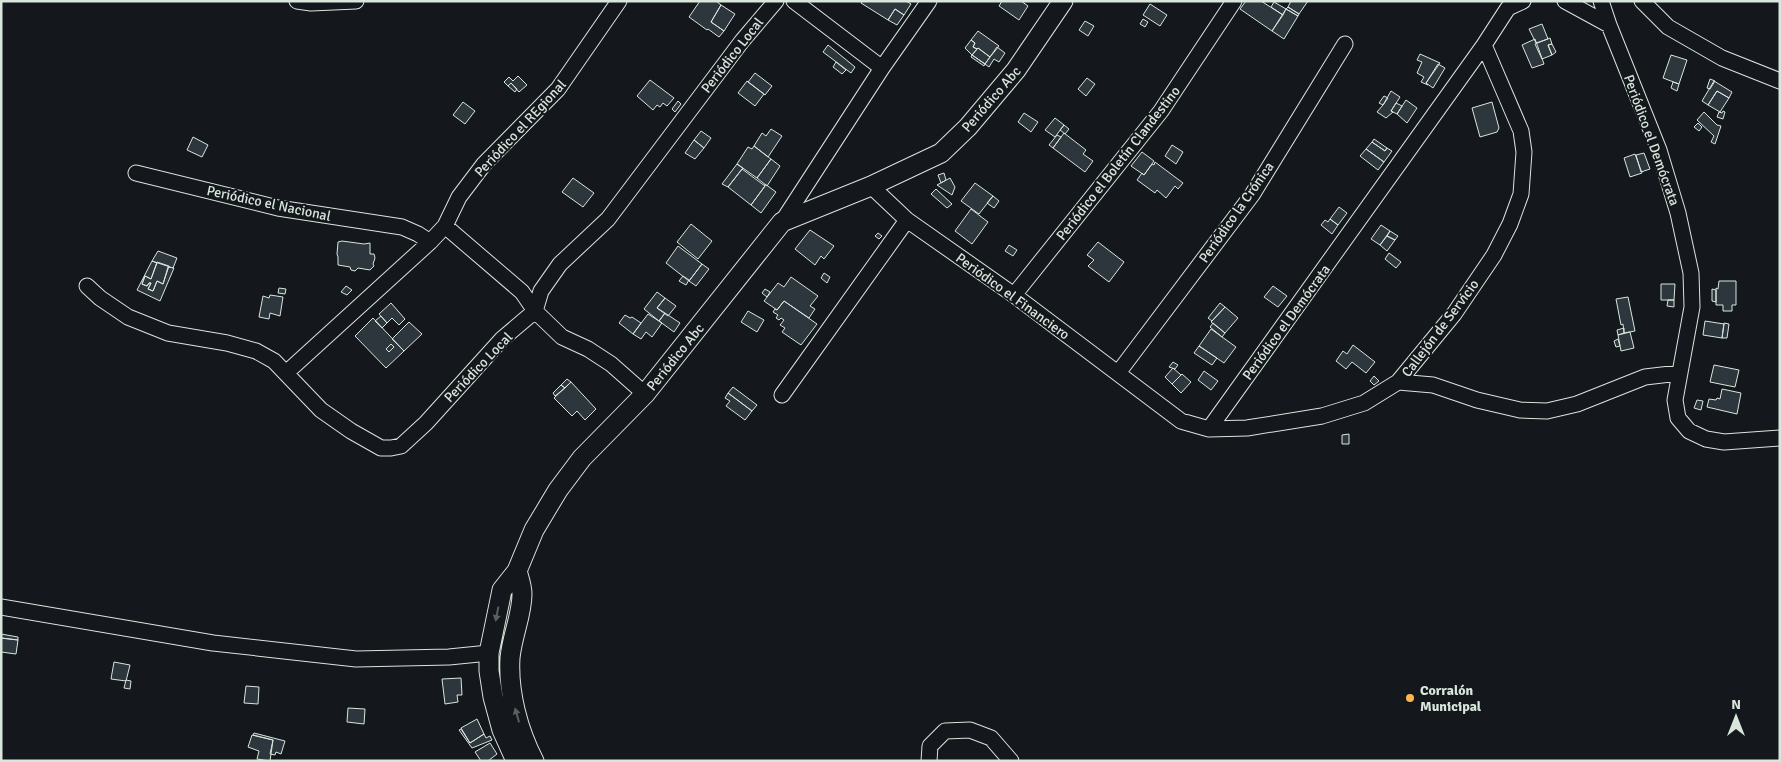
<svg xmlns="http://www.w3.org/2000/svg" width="1781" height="762" font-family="Signika,sans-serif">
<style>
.building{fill:#2c363c;stroke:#d8e6dc;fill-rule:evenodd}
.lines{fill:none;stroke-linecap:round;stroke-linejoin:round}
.minor-casing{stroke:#d8e6dc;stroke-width:17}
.tertiary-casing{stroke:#d8e6dc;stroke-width:21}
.minor{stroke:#14181c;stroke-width:15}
.tertiary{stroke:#14181c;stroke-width:19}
.oneway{fill:#59605f}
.poi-dot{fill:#ffb74d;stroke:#14181c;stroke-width:2}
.labels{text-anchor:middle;stroke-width:4;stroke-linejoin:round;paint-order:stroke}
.street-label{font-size:14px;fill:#d8e6dc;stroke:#14181c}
.poi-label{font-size:14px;font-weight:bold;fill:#d8e6dc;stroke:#14181c;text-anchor:start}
</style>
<rect width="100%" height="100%" fill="#14181c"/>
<!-- building -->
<path class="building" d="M700 1H716L721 5 711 22 724 31 719 37 708 29 707 30 689 17Z
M862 1H906L911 4 904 15 895 9 888 20 861 3Z
M1002 1H1021L1028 6 1019 20 999 6Z
M1246 1H1261L1283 15 1272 31 1240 9Z
M1291 1H1308L1299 14 1288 7Z
M1274 2 1286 9 1283 15 1271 7Z
M1150 4 1167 15 1160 26 1143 15Z
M721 5 735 14 724 31 711 22Z
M1288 7 1299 14 1298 16 1286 9Z
M895 9 904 15 897 25 888 20Z
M1286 9 1298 16 1284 39 1272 31Z
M1143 19 1148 22 1145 27 1140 24Z
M1085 21 1094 26 1088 36 1079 30Z
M1542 24 1548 39 1536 43 1529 29Z
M978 31 999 46 990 57 978 48 977 49 973 47 975 43 971 40Z
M1550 38 1552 44 1548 45 1552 55 1542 59 1535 44Z
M1535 39 1544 64 1532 68 1522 45Z
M971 40 975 43 973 47 977 49 972 55 965 48Z
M1552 44 1556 52 1552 55 1548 45Z
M828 45 855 67 851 73 823 52Z
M997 47 1005 53 999 62 994 59 989 67 985 64Z
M978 48 990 57 985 64 972 55Z
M1420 54 1440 63 1426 83 1428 85 1421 82 1424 77 1417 73 1422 62 1417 60Z
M972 55 985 64 984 66 971 57Z
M1671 55 1687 60 1679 84 1663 78Z
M836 62 846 70 842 74 833 67Z
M1438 64 1445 68 1433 88 1426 83Z
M755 73 772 86 765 95 748 82Z
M518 76 527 85 519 92 511 83 508 86 504 82 509 77 513 81Z
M1087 78 1095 84 1086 96 1078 89Z
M1710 79 1715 81 1710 89 1707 88Z
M650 80 674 98 667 106 663 103 660 107 657 105 653 110 637 96Z
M747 81 764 94 755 106 738 93Z
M1714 81 1732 92 1729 98 1717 91 1708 105 1702 101Z
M1673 82 1679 84 1677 91 1671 88Z
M511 83 517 89 515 92 508 86Z
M1391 91 1400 97 1391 111 1393 112 1386 118 1377 112 1383 105Z
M1717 91 1729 98 1720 112 1708 105Z
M1384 96 1388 98 1383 105 1379 103Z
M1406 100 1417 108 1407 123 1397 114Z
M678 101 681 104 675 112 672 109Z
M463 102 475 111 465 124 453 115Z
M1492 102 1499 128 1497 132 1480 137 1472 108Z
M1396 103 1402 106 1397 114 1391 111Z
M1723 111 1725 112 1723 119 1717 117 1719 112 1722 113Z
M1704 112 1717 125 1721 126 1715 144 1711 142 1714 136 1697 120Z
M1024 113 1038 122 1031 132 1018 122Z
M1055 118 1064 125 1055 137 1045 130Z
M1698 123 1702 127 1699 131 1694 127Z
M1064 125 1069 129 1065 134 1060 130Z
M771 129 782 136 768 157 754 146 762 133 766 136Z
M701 131 711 138 704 148 694 140Z
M1064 133 1086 150 1083 154 1093 161 1085 172 1053 148Z
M1057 135 1061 137 1053 148 1049 145Z
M193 137 208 145 202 157 187 150Z
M1374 139 1387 148 1385 151 1372 142Z
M694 140 704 148 695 159 685 153Z
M1372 142 1385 151 1387 148 1392 151 1384 162 1366 149Z
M1172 145 1183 152 1176 164 1165 156Z
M754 146 771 159 757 178 737 164 748 147 752 149Z
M1366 149 1384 162 1378 170 1360 156Z
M1142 152 1154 161 1144 175 1131 166Z
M1644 153 1650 169 1641 172 1636 155Z
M1635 154 1642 173 1630 177 1624 158Z
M771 159 780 166 767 186 757 178Z
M1155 162 1183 183 1178 189 1175 186 1166 198 1157 190 1155 193 1137 180 1142 173 1144 175 1152 164 1154 165Z
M737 164 743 168 728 187 722 184Z
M742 169 765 186 751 205 728 187Z
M944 173 946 180 941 183 938 175Z
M573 178 594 193 583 207 562 192Z
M950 178 955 187 952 195 937 185Z
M975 183 993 196 979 214 961 201Z
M765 184 776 192 761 213 751 205 765 186Z
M936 189 952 204 947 208 931 194Z
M993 196 999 201 994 208 987 203Z
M1339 207 1347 213 1338 225 1330 219Z
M971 209 988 222 972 244 955 231Z
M1330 219 1338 225 1332 234 1321 225 1325 220 1328 222Z
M691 224 712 241 698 259 677 242Z
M1381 225 1390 231 1380 245 1371 239Z
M810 230 834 246 824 259 821 256 815 265 795 249Z
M1390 231 1398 236 1395 240 1387 236Z
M878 233 882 236 879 239 875 236Z
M1387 236 1395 240 1387 251 1380 245Z
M342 241 364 244 370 243V254H374L375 258 373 264 374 266 370 270 358 268 355 271 351 270 350 267 338 265V257L337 254 338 242Z
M1098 242 1124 262 1109 282 1088 266 1094 260 1087 255Z
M1009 245 1017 250 1013 256 1005 251Z
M678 246 702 264 689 281 666 263Z
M158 251 177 258 173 268 152 261Z
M1389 253 1401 262 1396 268 1385 259Z
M152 261 157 263 151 279 145 276 142 284 147 286 149 283H151L148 289 153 291 157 281 163 284 168 267 174 268 160 301 137 290Z
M157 262 169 266 163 284 157 281 153 291 148 289 151 283H149L147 286 142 284 145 276 151 279Z
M702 264 709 269 696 286 689 281Z
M824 273 830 277 827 283 821 278Z
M683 276 689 280 686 285 679 281Z
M791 277 818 296 810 306 815 309 809 318 784 301 777 310 764 301 778 283 784 287Z
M1719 281H1736V305H1732V311H1723V305H1716V288L1718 289Z
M1661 284H1675L1674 300H1661Z
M346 286 352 290 347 295 341 292Z
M1273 286 1287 296 1278 307 1264 297Z
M279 288 286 289 285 294 278 293Z
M765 289 770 292 767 297 762 293Z
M1712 289 1716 290V302L1712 301Z
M657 292 665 298 657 308 665 313 659 321 644 309Z
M270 295 283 297 280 316 270 313 269 319 259 317 263 296 269 298Z
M1628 297 1635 331 1624 333 1623 324 1621 325 1616 299Z
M665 298 676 306 668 316 657 308Z
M1668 300H1674V307L1667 306Z
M784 301 817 324 801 345 782 332 785 328 780 325 784 320 781 318 779 320 776 318 778 315 773 312 775 309 777 310Z
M391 303 405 319 399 325 392 318 387 323 379 314Z
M1220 303 1225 307 1212 321 1208 318Z
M1225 307 1238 318 1225 333 1211 322Z
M748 311 764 320 757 332 741 322Z
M665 313 680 323 674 332 659 321Z
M648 314 662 323 652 337 646 332 641 339 633 334Z
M625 315 630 318 632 317 641 323 633 334 619 323Z
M381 316 387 323 382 328 375 321Z
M373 318 404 351 386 368 355 336ZM391 344 394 347 389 352 386 349Z
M1705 321 1724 324 1722 338 1703 335Z
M409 322 422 334 404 351 392 339Z
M1213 323 1225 333 1222 337 1210 327Z
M1724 323 1729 324 1727 338H1722Z
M1624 328V333L1618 335 1617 330Z
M1211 329 1236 347 1224 363 1199 346Z
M1630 332 1634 348 1621 351 1618 335Z
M1618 339 1620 346 1616 347 1614 341Z
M391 344 394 347 389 352 386 349Z
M1353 345 1375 362 1366 373 1352 362 1346 369 1336 361 1343 351 1347 354Z
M1199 346 1217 358 1212 365 1194 353Z
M1173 362 1178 365 1175 369 1169 367Z
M1714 365 1739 370 1735 387 1710 382Z
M1173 368 1181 375 1172 384 1165 377Z
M1204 371 1218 381 1211 390 1198 380Z
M1182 374 1191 382 1181 393 1172 384Z
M1374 376 1379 381 1374 385 1370 381Z
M567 379 571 382 565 388 561 385Z
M571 382 596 409 585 420 577 411 572 416 554 398Z
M561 385 565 388 555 396 553 393Z
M733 387 757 405 752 411 728 393Z
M1722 389 1741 393 1737 414 1707 407 1709 399 1716 400 1717 398 1720 399Z
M728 393 752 411 745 420 726 406 730 401 725 398Z
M1697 400 1703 401 1701 410 1694 408Z
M1349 434V444H1342V435Z
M1 634 18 637V640L1 638Z
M1 638 18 640 16 654 1 652Z
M114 662 130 665 126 681 111 679Z
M461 678 462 695H457L458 702 445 704 442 679Z
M126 680 131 681 130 689 124 688Z
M246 686 259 687 258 704 244 703Z
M348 708 365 709 364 724 347 722Z
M477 719 484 734 470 743 461 728Z
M461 729 470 743 484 734 486 738 490 736 492 740 472 748 459 730Z
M254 733 285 741 281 754 276 752 275 755 270 754 273 740 253 735Z
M252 735 273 740 270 761 257 759 259 751 248 747Z
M490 743 497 754 488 761H481L475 752Z"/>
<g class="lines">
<defs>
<path id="minor" d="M297 1 311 3 356 1
M794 1 882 68
M1565 1 1609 25 1659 150 1678 213 1691 273 1692 307 1675 400 1678 418 1689 431 1706 439 1724 442 1780 438
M1601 1 1609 25
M1642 1 1668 27 1722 58 1780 81
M136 173 278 208 402 227 418 234 430 242
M907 220 1014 295 1181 421 1209 429 1247 428 1322 416 1364 403 1398 382 1454 314 1494 255 1510 224 1521 194 1524 152 1521 131 1484 45
M782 222 882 68 929 1
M445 226 522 292 535 311 562 337 588 349 611 364 645 394
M87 286 100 298 128 317 168 333 227 343 256 351 274 361 321 410 351 431 381 448H391L401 446 426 423 502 339 535 311 541 291 560 264 608 219 742 41 776 1
M1014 295 1161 111 1234 1
M286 373 430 242 445 226 459 197 484 164 558 89 619 1
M1118 373 1252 195 1345 44
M1398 382 1433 385 1477 400 1520 410 1547 411 1577 404 1645 377 1679 373
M782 395 907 220 871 186
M1209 429 1484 45 1508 8 1523 1
M1 607 213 643 356 659 449 657 489 653
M929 761 930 746 945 731 970 730 991 738 1011 761"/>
<path id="tertiary" d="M517 571C519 578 522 586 522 594 522 615 512 636 510 658 508 692 518 730 534 761
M516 761 502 730 493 697 489 671V653L502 590 517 571 534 530 558 490 582 458 645 394 782 222 871 186 941 153 968 127 1016 70 1063 1"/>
</defs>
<!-- minor casing -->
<use href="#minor" class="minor-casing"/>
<!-- tertiary casing -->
<use href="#tertiary" class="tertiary-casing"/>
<!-- minor -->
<use href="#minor" class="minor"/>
<!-- tertiary -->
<use href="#tertiary" class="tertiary"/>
</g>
<!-- one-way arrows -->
<defs><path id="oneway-solid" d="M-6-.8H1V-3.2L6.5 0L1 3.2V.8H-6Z" transform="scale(1.25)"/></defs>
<g class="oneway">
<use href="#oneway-solid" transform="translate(497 614) rotate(101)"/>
<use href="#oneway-solid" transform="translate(517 715) rotate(-106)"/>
</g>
<!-- markers -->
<circle class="poi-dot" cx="1410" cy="698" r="5"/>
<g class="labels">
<!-- street labels -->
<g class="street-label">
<text transform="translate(732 55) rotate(-52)" y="5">Periódico Local</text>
<text transform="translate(991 99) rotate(-49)" y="5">Periódico Abc</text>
<text transform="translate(520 128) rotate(-47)" y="5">Periódico el REgional</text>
<text transform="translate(1652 140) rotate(70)" y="5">Periódico el Demócrata</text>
<text transform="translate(1118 163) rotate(-52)" y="5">Periódico el Boletín Clandestino</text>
<text transform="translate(269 203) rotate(12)" y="5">Periódico el Nacional</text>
<text transform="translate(1236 212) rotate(-55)" y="5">Periódico la Crónica</text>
<text transform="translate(1013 296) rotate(36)" y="5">Periódico el Financiero</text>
<text transform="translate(1286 322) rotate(-54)" y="5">Periódico el Demócrata</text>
<text transform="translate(1440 328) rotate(-53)" y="5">Callejón de Servicio</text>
<text transform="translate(675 357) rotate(-51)" y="5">Periódico Abc</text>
<text transform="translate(478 367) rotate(-46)" y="5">Periódico Local</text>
</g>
<!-- poi labels -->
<g class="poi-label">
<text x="1420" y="695">Corralón<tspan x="1420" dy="16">Municipal</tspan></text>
</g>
</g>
<!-- border -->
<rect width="1781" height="762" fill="none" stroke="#d8e6dc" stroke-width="5"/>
<!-- north arrow -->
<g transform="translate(1736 717)" stroke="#14181c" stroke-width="4" paint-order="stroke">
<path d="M0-4L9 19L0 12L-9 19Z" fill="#d8e6dc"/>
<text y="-8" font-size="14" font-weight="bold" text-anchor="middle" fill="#d8e6dc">N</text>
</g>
</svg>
